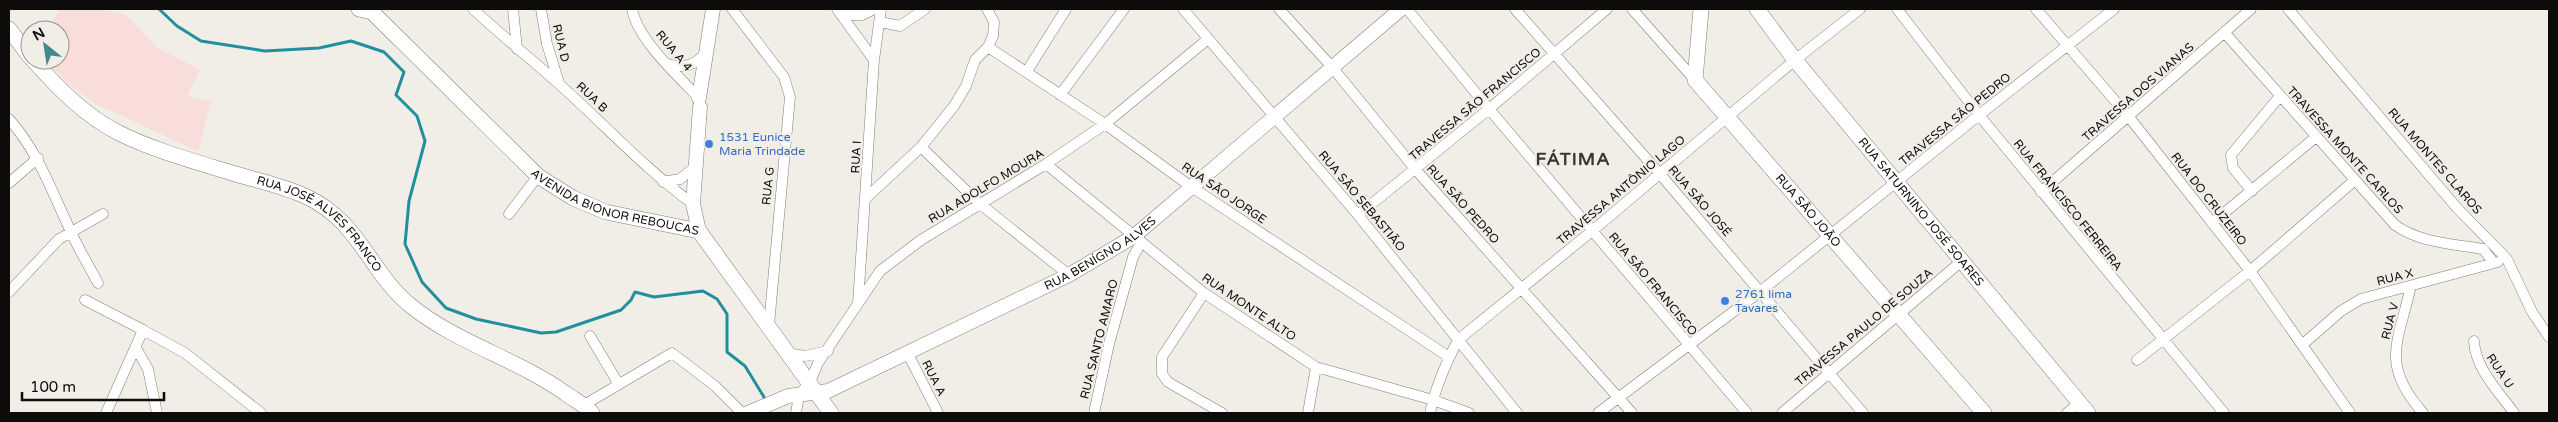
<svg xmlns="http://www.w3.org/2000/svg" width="2558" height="422" font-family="'Varela Round',sans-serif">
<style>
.education{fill:#f8ddda}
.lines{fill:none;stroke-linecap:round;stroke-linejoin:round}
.stream{stroke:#218f9e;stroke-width:3}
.minor-casing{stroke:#827e78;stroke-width:11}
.tertiary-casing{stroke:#827e78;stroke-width:15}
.secondary-casing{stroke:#827e78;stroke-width:16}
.minor{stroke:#fff;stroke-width:10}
.tertiary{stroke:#fff;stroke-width:14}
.secondary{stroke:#fff;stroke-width:15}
.shop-dot{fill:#3f7fe0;stroke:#f1eee7;stroke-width:2}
.labels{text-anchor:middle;stroke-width:4.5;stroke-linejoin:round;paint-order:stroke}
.street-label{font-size:12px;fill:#0d0c0a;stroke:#f1eee7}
.shop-label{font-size:12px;fill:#366cbe;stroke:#f1eee7;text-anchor:start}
.district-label{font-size:18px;font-weight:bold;letter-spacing:1px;fill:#3b3833;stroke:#f1eee7}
</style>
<rect width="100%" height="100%" fill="#f1eee7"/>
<!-- education -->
<path class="education" d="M61 9H102L126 15 158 48 200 70 187 96 211 102 198 151 96 104 66 81 46 60H60V30H46Z"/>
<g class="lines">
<!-- stream -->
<path class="stream" d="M159 9 177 26 201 41 265 51 319 48 351 41 384 52 404 72 396 95 417 116 425 141 409 201 405 244 422 282 446 308 476 319 541 333 556 332 621 310 631 300 635 292 654 297 703 291 717 299 727 314V352L745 366 764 397V403"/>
<defs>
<path id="minor" d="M473 9C501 35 531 59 559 84 604 124 645 169 693 204
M513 9 517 49
M541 9 547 44 559 83
M632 9C638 40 677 75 699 98V102
M732 9 784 77 790 97 769 325
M837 9 874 60
M1183 9 1358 215 1517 413
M1279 9 1332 67 1416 170 1632 413
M1407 9 1489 109 1747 413
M1515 9 1660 174 1863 413
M1632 9 1695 80
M1897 9 1979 115 2224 413
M2036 9 2129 117 2250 271 2350 413
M2288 9 2457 208 2507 259 2532 312 2549 337
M841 15H862L874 9
M880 22 900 26 925 9
M2224 32 2395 225C2420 243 2454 244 2483 249L2494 263
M988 47 1105 124 1190 186 1449 357
M668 64C685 69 695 65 707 52
M1027 71 1066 9
M1060 95 1124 9
M9 119C39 153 52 192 71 232 79 250 89 266 98 283
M921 147 979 203 1069 275
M1046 164 1204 293 1316 367 1433 400 1469 413
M663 182 680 179 695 167
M9 183 38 158
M2252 191 2233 168 2231 155 2280 96
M2041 192 2251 9
M866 198 921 147 954 106 966 86 975 60 988 47 993 36 994 22 987 9
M509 214 538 176
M1358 215 1489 109 1607 9
M2212 223 2316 137
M2411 286C2398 343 2380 364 2423 413
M9 292 59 239 103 214
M1204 293 1162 357V374L1168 382 1222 413
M85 300 143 330
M858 304 874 60 881 9
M590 336 618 383
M2474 341C2475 368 2499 392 2514 413
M2302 345 2341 311 2361 299 2498 262
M136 348 148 369 157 413
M787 353 805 356 828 351
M908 354 938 413
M2137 360 2250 271 2355 180
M584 405 672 353 715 386 742 413
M106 413 143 330 185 353 261 413
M796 413 799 395 810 382 818 363 880 271 921 240 1046 164 1105 124 1208 39
M1094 413 1109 344 1133 257 1141 243
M1308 413 1316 367
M1430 413C1435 388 1446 363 1458 340L1592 231 1795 60 1860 9
M1598 413 1761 291 1979 115 2114 9
M1782 413 1963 260
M2067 413 2079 403"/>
<g id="tertiary">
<path d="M699 98 713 9"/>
<path d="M699 231 693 204 700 107"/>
<path id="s1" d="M748 413 788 396 828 391 1069 275 1133 237 1401 9"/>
</g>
<g id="secondary">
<path id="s2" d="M359 9 372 12 538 176 573 198 606 212 699 231 831 413"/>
<path id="s3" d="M1701 9 1695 80 1984 413"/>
<path id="s4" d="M1757 9 1795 60 2088 413"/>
<path d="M9 29 30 57"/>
<path id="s5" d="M33 60C58 88 85 116 119 133 153 150 193 161 229 172 254 180 281 185 305 196 360 221 369 272 411 306 457 343 517 359 565 393 574 400 584 404 592 413"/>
</g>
</defs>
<!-- minor casing -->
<use href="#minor" class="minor-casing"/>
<!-- tertiary casing -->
<use href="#tertiary" class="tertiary-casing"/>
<!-- secondary casing -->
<use href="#secondary" class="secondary-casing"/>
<!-- minor -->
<use href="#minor" class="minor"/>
<!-- tertiary -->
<use href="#tertiary" class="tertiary"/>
<!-- secondary -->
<use href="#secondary" class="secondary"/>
</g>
<!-- markers -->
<g class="shop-dot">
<circle cx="709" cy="144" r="5"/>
<circle cx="1725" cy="301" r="5"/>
</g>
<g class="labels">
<!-- street labels -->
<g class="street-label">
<text transform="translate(561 43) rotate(76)" y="4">RUA D</text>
<text transform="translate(674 51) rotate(50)" y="4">RUA A 4</text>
<text transform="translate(2138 92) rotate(-41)" y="4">TRAVESSA DOS VIANAS</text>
<text transform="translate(592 97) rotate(43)" y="4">RUA B</text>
<text transform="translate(1475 104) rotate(-40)" y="4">TRAVESSA SÃO FRANCISCO</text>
<text transform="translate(1955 119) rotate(-39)" y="4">TRAVESSA SÃO PEDRO</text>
<text transform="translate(2345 150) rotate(48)" y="4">TRAVESSA MONTE CARLOS</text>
<text transform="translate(856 157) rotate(-87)" y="4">RUA I</text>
<text transform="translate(2435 161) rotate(49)" y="4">RUA MONTES CLAROS</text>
<text transform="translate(768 186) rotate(-84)" y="4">RUA G</text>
<text transform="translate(986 186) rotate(-31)" y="4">RUA ADOLFO MOURA</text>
<text transform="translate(1621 190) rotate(-40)" y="4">TRAVESSA ANTÔNIO LAGO</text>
<text transform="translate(1224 193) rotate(34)" y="4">RUA SÃO JORGE</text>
<text transform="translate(2209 199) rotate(52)" y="4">RUA DO CRUZEIRO</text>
<text dy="4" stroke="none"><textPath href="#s2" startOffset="329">AVENIDA BIONOR REBOUCAS</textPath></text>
<text transform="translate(1362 201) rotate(50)" y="4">RUA SÃO SEBASTIÃO</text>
<text transform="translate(1700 201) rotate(49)" y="4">RUA SÃO JOSÉ</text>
<text transform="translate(1463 204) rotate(48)" y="4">RUA SÃO PEDRO</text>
<text transform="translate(2068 205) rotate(51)" y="4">RUA FRANCISCO FERREIRA</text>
<text dy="4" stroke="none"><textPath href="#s3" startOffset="244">RUA SÃO JOÃO</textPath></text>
<text dy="4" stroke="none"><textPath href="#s4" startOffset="261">RUA SATURNINO JOSÉ SOARES</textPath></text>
<text dy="4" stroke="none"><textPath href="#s5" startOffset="338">RUA JOSÉ ALVES FRANCO</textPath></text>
<text dy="4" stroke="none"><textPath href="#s1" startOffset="389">RUA BENÍGNO ALVES</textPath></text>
<text transform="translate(2395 277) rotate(-14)" y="4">RUA X</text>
<text transform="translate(1653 284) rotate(50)" y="4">RUA SÃO FRANCISCO</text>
<text transform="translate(1249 307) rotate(34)" y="4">RUA MONTE ALTO</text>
<text transform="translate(2390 321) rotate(-76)" y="4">RUA V</text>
<text transform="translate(1864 327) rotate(-40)" y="4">TRAVESSA PAULO DE SOUZA</text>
<text transform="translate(1099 339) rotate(-76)" y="4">RUA SANTO AMARO</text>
<text transform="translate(2500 371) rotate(56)" y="4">RUA U</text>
<text transform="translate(934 378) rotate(63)" y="4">RUA A</text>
</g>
<!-- shop labels -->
<g class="shop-label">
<text x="719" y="141">1531 Eunice<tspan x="719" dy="14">Maria Trindade</tspan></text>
<text x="1735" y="298">2761 lima<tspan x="1735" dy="14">Tavares</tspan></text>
</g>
<!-- district labels -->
<g class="district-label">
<text x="1573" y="165">FÁTIMA</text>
</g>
</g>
<!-- border -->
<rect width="2558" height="422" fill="none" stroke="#0d0c0a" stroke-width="20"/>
<!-- north arrow -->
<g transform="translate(45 45) rotate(330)"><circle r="24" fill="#f1eee7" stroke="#96948f"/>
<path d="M0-4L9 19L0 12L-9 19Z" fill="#41898f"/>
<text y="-8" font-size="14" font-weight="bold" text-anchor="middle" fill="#0d0c0a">N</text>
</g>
<!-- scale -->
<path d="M22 392v8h142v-8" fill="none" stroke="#0d0c0a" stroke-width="2.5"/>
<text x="30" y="392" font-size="15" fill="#0d0c0a" stroke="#f1eee7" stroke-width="4" paint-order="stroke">100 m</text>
</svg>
